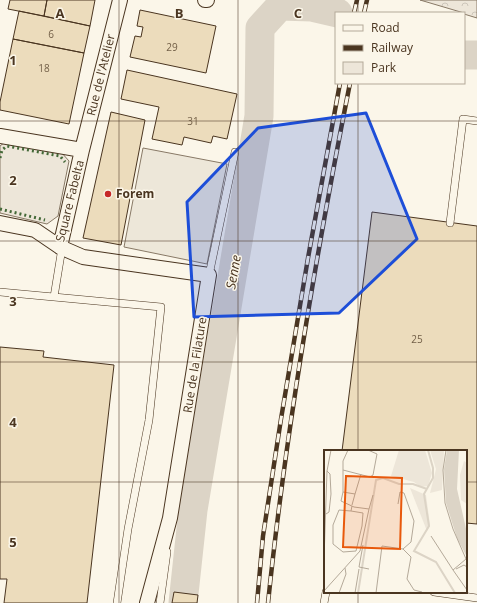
<svg xmlns="http://www.w3.org/2000/svg" width="477" height="603" font-family="'Open Sans',sans-serif">
<style>
.green{fill:#ede6d9;stroke:#887966}
.forest{fill:url(#forest-crowns);stroke:#887966}
.parking{fill:#ede7d9;stroke:#887966}
.lines{fill:none;stroke-linecap:round;stroke-linejoin:round}
.river{stroke:#dcd4c6;stroke-width:29}
.building{fill:#ecdcbc;stroke:#4a3520}
.lane-casing{stroke:#4a3520;stroke-width:8}
.street-casing{stroke:#4a3520;stroke-width:16}
.lane{stroke:#fbf6e9;stroke-width:7}
.street{stroke:#fbf6e9;stroke-width:14}
.rail-casing{stroke:#4a3520;stroke-width:4.5}
.rail{stroke:#fbf6e9;stroke-width:3;stroke-dasharray:9;stroke-linecap:butt}
.hedge{stroke:#436837;stroke-width:3;stroke-dasharray:2 3;stroke-linecap:butt}
.marked{fill:#1d4ed8;fill-opacity:0.2;stroke:#1d4ed8;stroke-width:3;stroke-linejoin:round}
.grid{fill:none;stroke:#4a3520;stroke-width:1;stroke-opacity:0.55}
.poi-dot{fill:#c62828;stroke:#fbf6e9;stroke-width:1.5}
.labels{text-anchor:middle;stroke-width:3;stroke-linejoin:round;paint-order:stroke}
.number-label{font-size:10px;fill:#725f47}
.street-label{font-size:12px;fill:#4a3520;stroke:#fbf6e9}
.poi-label{font-size:12px;font-weight:bold;fill:#4a3520;stroke:#fbf6e9;text-anchor:start}
.water-label{font-size:13px;font-style:italic;fill:#4a3520;stroke:#fbf6e9}
.inset-river{fill:none;stroke:#dcd4c6;stroke-width:2}
.inset-road{fill:none;stroke:#b4a999;stroke-width:1}
.view{fill:#e8590c;fill-opacity:0.15;stroke:#e8590c;stroke-width:2}
.inset-edge{fill:none;stroke:#4a3520;stroke-width:2}
.grid-label{font-size:13px;text-anchor:middle;font-weight:bold;fill:#4a3520;stroke:#fbf6e9;stroke-width:3;stroke-linejoin:round;paint-order:stroke}
</style>
<defs>
<pattern id="forest-crowns" width="20" height="18" patternUnits="userSpaceOnUse"><rect width="20" height="18" fill="#ede6d9"/><path d="M2 6a3 3 0 1 1 6 0M12 15a3 3 0 1 1 6 0" fill="none" stroke="#cdc6ba"/></pattern>
</defs>
<rect width="100%" height="100%" fill="#fbf6e9"/>
<!-- green -->
<path class="green" d="M5 142 61 152 69 161 58 216 47 224 0 213V146Z"/>
<!-- forest -->
<path class="forest" d="M420 0H477V18L464 14V13Z"/>
<!-- parking -->
<path class="parking" d="M143 148 227 164 207 264 124 247Z"/>
<g class="lines">
<!-- river -->
<path class="river" d="M464 55H477
M183 603 193 510 259 116 260 28 280 6 312 7 338 13"/>
</g>
<!-- building -->
<path class="building" d="M10 0H47L44 16 8 9Z
M47 0H95L90 26 44 16Z
M140 10 216 26 206 73 130 57 135 36 141 37 143 27 137 26Z
M19 11 90 26 84 53 13 39Z
M13 39 84 53 69 124 0 110V102Z
M127 70 237 94 227 139 213 136 211 143 184 137 182 145 152 139 159 107 121 99Z
M111 112 145 120 121 245 83 238Z
M372 212 477 226V524L466 523V451H342Z
M0 347 44 351 43 357 114 365 87 603H4L7 579H0Z
M174 592 198 595 197 603H172Z"/>
<g class="lines">
<defs>
<path id="lane" d="M450 223 463 119 477 121
M209 275 235 152
M0 292 161 307 149 420 128 529 117 603
M54 297 62 248
M434 592 477 598
M160 603 167 552
M324 603 326 592"/>
<path id="street" d="M205 0H207
M0 136 82 150 60 247
M82 150 120 0
M0 223 35 230 60 247 83 257 209 275 170 518 147 603"/>
</defs>
<!-- lane casing -->
<use href="#lane" class="lane-casing"/>
<!-- street casing -->
<use href="#street" class="street-casing"/>
<!-- lane -->
<use href="#lane" class="lane"/>
<!-- street -->
<use href="#street" class="street"/>
<defs>
<path id="rail" d="M354 13 357 0
M364 13 367 0
M257 603 263 536 281 419 308 258 340 83
M268 603C286 428 316 255 350 83"/>
</defs>
<!-- rail casing -->
<use href="#rail" class="rail-casing"/>
<!-- rail -->
<use href="#rail" class="rail"/>
<!-- hedge -->
<path class="hedge" d="M0 158 2 150 7 146 60 156 65 162
M0 209 45 220"/>
</g>
<!-- marked area -->
<path class="marked" d="M366 113 417 239 339 313 194 317 187 202 258 128Z"/>
<!-- grid -->
<path class="grid" d="M119 0V603M238 0V603M358 0V13M358 83V451M0 121H477M0 241H477M0 362H477M0 482H325M466 482H477M358 592V603"/>
<!-- markers -->
<circle class="poi-dot" cx="108" cy="194" r="4"/>
<g class="labels">
<!-- number labels -->
<g class="number-label">
<text x="51" y="38">6</text>
<text x="172" y="51">29</text>
<text x="44" y="72">18</text>
<text x="193" y="125">31</text>
<text x="417" y="343">25</text>
</g>
<!-- street labels -->
<g class="street-label">
<text transform="translate(101 75) rotate(-76)" y="4">Rue de l'Atelier</text>
<text transform="translate(70 201) rotate(-76)" y="4">Square Fabelta</text>
<text transform="translate(195 365) rotate(-81)" y="4">Rue de la Filature</text>
</g>
<!-- poi labels -->
<g class="poi-label">
<text x="116" y="198">Forem</text>
</g>
<!-- water labels -->
<g class="water-label">
<text transform="translate(233 272) rotate(-80)" y="5">Senne</text>
</g>
</g>
<!-- overview -->
<g transform="translate(324 450)">
<rect width="143" height="143" fill="#fbf6e9"/>
<path d="M140 11 143 13V54L137 50 136 25Z" fill="#ede6d9"/>
<path d="M75 0H101L108 23 104 36 97 37 90 32 67 26ZM106 0H120L118 40 106 43 112 19ZM86 38 102 45 106 75 103 81Z" fill="#ede6d9"/>
<path d="M123 0H135L133 39 143 83V107L133 88 122 53 120 19Z" fill="#dcd4c6"/>
<path class="inset-river" d="M104 0 109 18V28L100 44 105 76 90 101 112 112 131 143M34 143 52 30 59 28 75 34H89L103 39"/>
<path class="inset-road" d="M122 0 119 20 121 53 129 79 142 109 129 120 143 140M19 20 46 27 49 25 53 4 44 0M19 42V11L24 0M31 44 37 24M74 54 76 42 80 43 90 71 87 92 79 99M45 59 49 45M27 61 15 60 9 75V94L19 102 32 101 38 76 39 63 27 61 28 56M2 64 5 62 7 44 6 24 3 21M107 86 129 120M39 95 35 117 45 119M0 109 3 21 7 0M132 119 140 115 143 117M0 141 36 101 45 59 30 57 17 51 19 42 31 44 28 55M15 143 22 124 21 118M31 143 35 119M52 143 58 96 79 99 87 107 83 129 90 140 98 142"/>
<path class="view" d="M22 26 78 28 76 99 19 97Z"/>
<rect width="143" height="143" class="inset-edge"/>
</g>
<g class="grid-label">
<text x="60" y="18">A</text>
<text x="179" y="18">B</text>
<text x="298" y="18">C</text>
<text x="13" y="65">1</text>
<text x="13" y="185">2</text>
<text x="13" y="306">3</text>
<text x="13" y="427">4</text>
<text x="13" y="547">5</text>
</g>
<!-- legend -->
<rect x="335" y="12" width="130" height="72" fill="#fbf6e9" stroke="#b4a999"/>
<rect x="343" y="25" width="20" height="6" fill="#fbf6e9" stroke="#b4a999"/>
<text x="371" y="32" font-size="12" fill="#4a3520">Road</text>
<rect x="343" y="45" width="20" height="6" fill="#4a3520" stroke="#b4a999"/>
<text x="371" y="52" font-size="12" fill="#4a3520">Railway</text>
<rect x="343" y="62" width="20" height="12" fill="#ede6d9" stroke="#b4a999"/>
<text x="371" y="72" font-size="12" fill="#4a3520">Park</text>
</svg>
